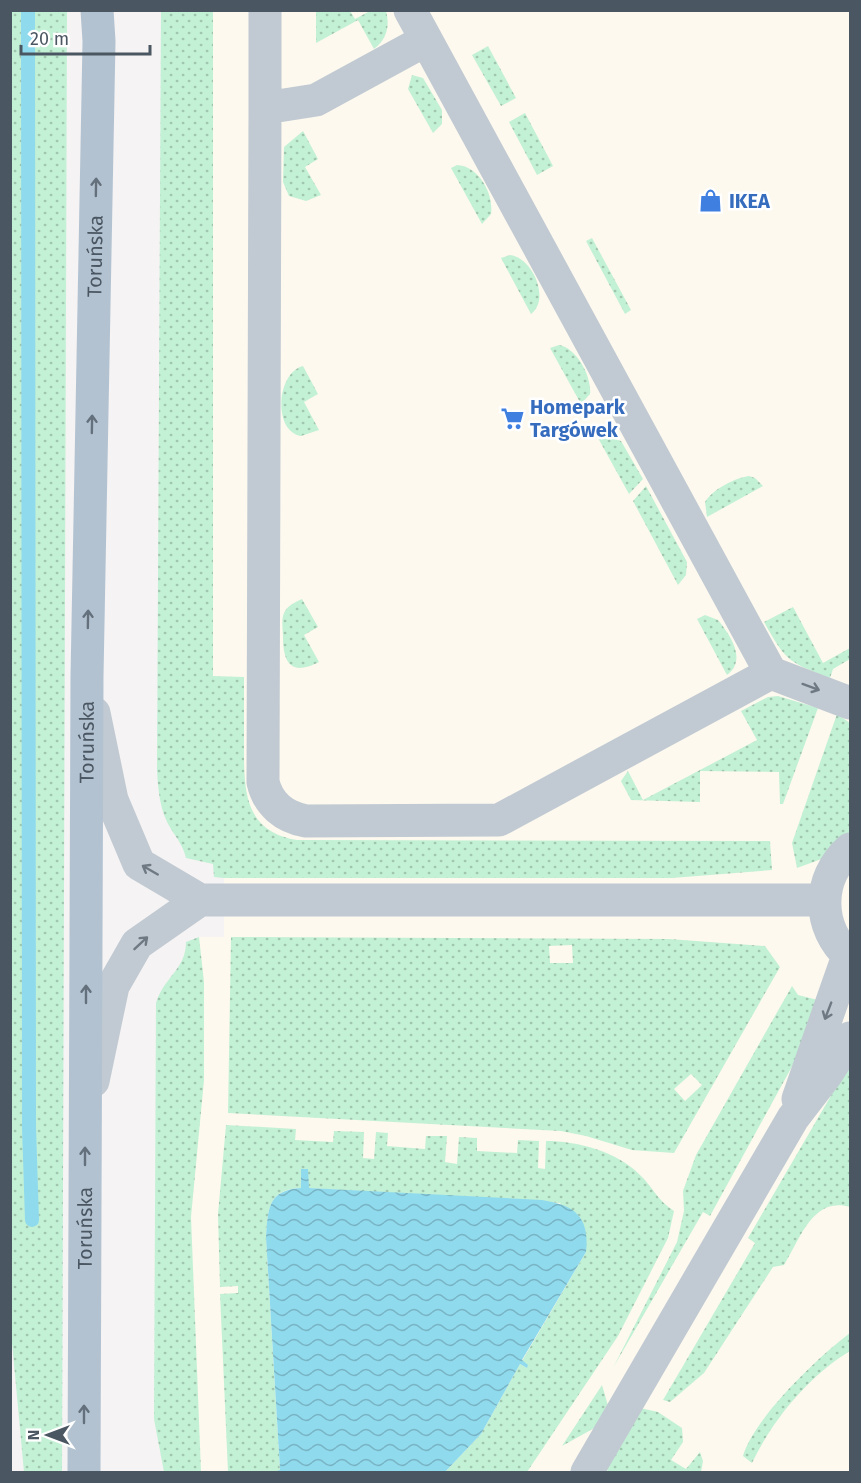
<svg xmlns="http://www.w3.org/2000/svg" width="861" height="1483" font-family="'Fira Sans',sans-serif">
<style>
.commercial{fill:#fdf9ef}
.grass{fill:url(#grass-dots);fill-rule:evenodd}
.water{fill:url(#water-waves)}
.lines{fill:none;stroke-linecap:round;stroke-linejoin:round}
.stream{stroke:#90daee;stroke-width:14}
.minor{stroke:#c1cad2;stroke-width:33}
.major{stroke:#b3c2d1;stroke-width:33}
.oneway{stroke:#64717d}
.oneway2{stroke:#6e7983}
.labels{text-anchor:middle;stroke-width:5;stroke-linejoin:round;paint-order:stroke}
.shop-label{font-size:20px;font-weight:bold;fill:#366cbe;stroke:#fff;text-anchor:start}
.street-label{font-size:20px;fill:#4a5661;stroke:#fff}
</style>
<defs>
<pattern id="grass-dots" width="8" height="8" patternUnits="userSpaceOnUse" patternTransform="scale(1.5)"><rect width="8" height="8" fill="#c3f1d5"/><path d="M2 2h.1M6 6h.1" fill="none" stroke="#a0c6b0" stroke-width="1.8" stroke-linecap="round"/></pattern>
<pattern id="water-waves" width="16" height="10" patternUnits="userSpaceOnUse" patternTransform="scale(1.5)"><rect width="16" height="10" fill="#90daee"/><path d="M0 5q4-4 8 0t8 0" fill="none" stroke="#78b4c4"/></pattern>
</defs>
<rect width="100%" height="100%" fill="#f5f3f3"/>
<!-- commercial -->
<path class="commercial" d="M170 11H850V1472H170L164 997 199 937H224V878Z"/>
<!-- grass -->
<path class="grass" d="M10 11H67L62 1472H24L10 1321Z
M161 11H213V676L244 677C244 700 244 723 244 747 244 791 244 831 297 840L770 841 772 870 672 878H224L214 877 213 864 186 858C183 846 178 840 171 829 160 812 158 790 157 770Z
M316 11H350L355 19 370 11H386C390 26 387 39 374 49L358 20 316 43Z
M488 46 516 98 501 106 472 55Z
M412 75 423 78 442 110V124L433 133 408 89Z
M525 113 553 166 537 175 509 122Z
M303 131 318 159 305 167 321 195 306 201 289 196 283 182 284 147Z
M457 165C479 166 494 194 491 214L482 224 451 168Z
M592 238 631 310 625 314 586 241Z
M510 255C532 257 551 299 531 314L501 258Z
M559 345C577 348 592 377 590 394L581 404 550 348Z
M303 366 318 394 304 402 319 430 301 436C273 432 276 373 303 366Z
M606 436 621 441 643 479 629 494 598 438Z
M749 476 755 478 763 486 707 517 705 502C713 489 735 478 749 476Z
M646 486 687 562 686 575 678 585 633 501Z
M302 599 318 627 304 635 319 662C292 676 283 664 283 637 283 630 281 620 284 613 287 606 295 602 302 599Z
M793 607 823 663 850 648V659L833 669 830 678C788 662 786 661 764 622Z
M705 615 718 620C731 636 747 660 727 675L697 619Z
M778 696 818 708 783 804H780L779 772 700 771V802L631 800 621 781 628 771 643 800 757 740 741 711 768 697Z
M837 714 850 723V835L827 857 797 868 792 843Z
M199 937 204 982V1080L191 1217 201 1472H164L154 1419 156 1003C164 977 186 969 186 942Z
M231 937 669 939 765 946 780 967 674 1153 632 1150 586 1136 561 1131 228 1113ZM572 945 573 963H550L549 946ZM691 1074 702 1085 685 1101 674 1089Z
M792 986 798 995 818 1000 795 1061 710 1216 703 1212 613 1368 677 1242 684 1211 683 1191 696 1155Z
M850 1063V1207C813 1196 800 1239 784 1265L773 1267 704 1373 670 1402 663 1400 755 1243 748 1238Z
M226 1125 296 1129 295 1140 333 1142 334 1131 364 1132 363 1158 374 1159 376 1132 388 1133 387 1146 425 1149 426 1136H447L445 1162 457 1164 459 1137 477 1138V1151L517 1153 518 1140 539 1141 538 1168 545 1169 546 1141C577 1141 616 1151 639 1174 653 1187 657 1200 674 1211L668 1238 618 1336 527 1472H445L481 1434 520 1364 527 1368 522 1361 586 1252 560 1203 308 1188V1170L301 1188C267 1189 268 1211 266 1238L280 1471 228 1472 220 1294 238 1293V1286L220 1287 218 1214Z
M850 1333V1351C809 1376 773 1419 752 1463L743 1456C754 1418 819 1356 850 1333Z
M602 1385 609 1409 607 1421 562 1446Z
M640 1408 658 1412 682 1428 683 1442 671 1460 686 1469 700 1452 703 1461 701 1472H611L597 1466Z"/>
<!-- water -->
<path class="water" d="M301 1169H308L309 1188 542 1200C574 1205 590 1216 586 1252L522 1360 528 1365 527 1368 520 1364 481 1434 445 1472H274L280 1470 266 1238C268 1210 267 1190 301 1188Z"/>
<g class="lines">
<!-- stream -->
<path class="stream" d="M28 10 29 1127 32 1220"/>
<!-- minor -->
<path class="minor" d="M265 10V108
M410 10 771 673 850 703
M426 40 316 100 265 108 263 782C268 804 284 817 306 821L499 820 771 673
M94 713 112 800 139 864 200 900H824
M850 849C816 879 817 928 850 957
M93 1081 113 986 137 944 200 900
M798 1099 848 956
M587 1472 793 1118 826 1075 850 1038"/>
<!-- major -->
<path class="major" id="s1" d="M84 1472 87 677 99 41 97 10"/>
</g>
<!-- one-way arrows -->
<defs><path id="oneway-shaft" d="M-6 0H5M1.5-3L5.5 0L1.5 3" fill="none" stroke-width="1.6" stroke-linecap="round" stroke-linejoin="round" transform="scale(1.5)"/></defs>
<g class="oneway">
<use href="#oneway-shaft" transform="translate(96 187) rotate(-89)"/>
<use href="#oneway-shaft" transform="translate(92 424) rotate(-89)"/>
<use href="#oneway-shaft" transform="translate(88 619) rotate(-89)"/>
<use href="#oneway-shaft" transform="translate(86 994) rotate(-90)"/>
<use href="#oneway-shaft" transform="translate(85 1156) rotate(-90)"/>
<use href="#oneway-shaft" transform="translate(84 1414) rotate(-90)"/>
</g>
<g class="oneway2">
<use href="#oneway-shaft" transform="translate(811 687) rotate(20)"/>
<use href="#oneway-shaft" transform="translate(150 870) rotate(-150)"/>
<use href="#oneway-shaft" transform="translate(141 943) rotate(-43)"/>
<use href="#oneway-shaft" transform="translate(828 1011) rotate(111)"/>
</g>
<!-- icons -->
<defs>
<symbol id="shop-bare" viewBox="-9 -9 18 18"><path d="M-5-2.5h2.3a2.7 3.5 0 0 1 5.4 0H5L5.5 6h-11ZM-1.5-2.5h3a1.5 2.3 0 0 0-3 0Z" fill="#3f7fe0" stroke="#fff" stroke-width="2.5" paint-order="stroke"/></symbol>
<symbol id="supermarket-bare" viewBox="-9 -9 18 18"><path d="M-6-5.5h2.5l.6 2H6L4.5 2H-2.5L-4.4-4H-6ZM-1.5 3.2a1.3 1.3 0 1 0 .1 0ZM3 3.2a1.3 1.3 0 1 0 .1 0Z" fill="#3f7fe0" stroke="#fff" stroke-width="2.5" paint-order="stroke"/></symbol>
</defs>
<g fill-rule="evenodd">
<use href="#shop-bare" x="694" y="184" width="33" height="33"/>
<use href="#supermarket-bare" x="496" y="402" width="33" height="33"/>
</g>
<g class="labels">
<!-- shop labels -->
<g class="shop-label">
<text x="729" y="208">IKEA</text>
<text x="530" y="414">Homepark<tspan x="530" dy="23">Targówek</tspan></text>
</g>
<!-- street labels -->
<g class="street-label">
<text dy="7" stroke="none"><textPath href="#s1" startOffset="1216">Toruńska</textPath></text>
<text dy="7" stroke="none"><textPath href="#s1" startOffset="730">Toruńska</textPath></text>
<text dy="7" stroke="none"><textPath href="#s1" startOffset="244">Toruńska</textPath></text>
</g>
</g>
<!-- border -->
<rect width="861" height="1483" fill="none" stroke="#4a5661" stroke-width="24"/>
<!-- north arrow -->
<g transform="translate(48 1435) rotate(270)" stroke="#ffffff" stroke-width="4.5" paint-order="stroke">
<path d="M0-4.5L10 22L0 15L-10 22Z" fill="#4a5661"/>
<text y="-9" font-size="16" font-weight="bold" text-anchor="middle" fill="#4a5661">N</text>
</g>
<!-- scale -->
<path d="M21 45v9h129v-9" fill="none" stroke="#4a5661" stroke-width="3"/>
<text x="30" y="45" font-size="18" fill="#4a5661" stroke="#ffffff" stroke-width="4.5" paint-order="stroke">20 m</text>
</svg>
